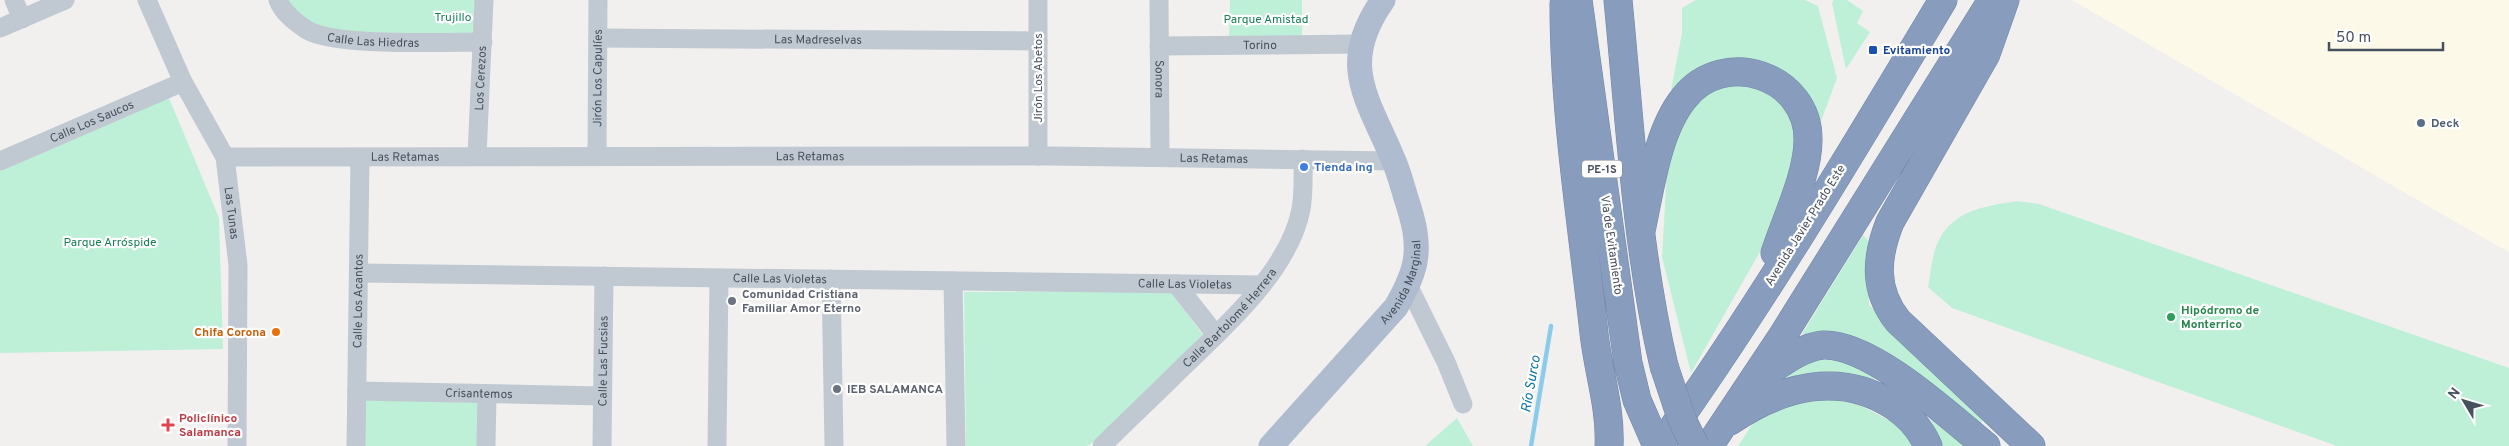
<svg xmlns="http://www.w3.org/2000/svg" width="2509" height="446" font-family="Overpass,sans-serif">
<style>
.commercial{fill:#fcf9e9}
.green{fill:#beefd7}
.lines{fill:none;stroke-linecap:round;stroke-linejoin:round}
.stream{stroke:#8ccceb;stroke-width:4.5}
.highway-casing{stroke:#7387a9;stroke-width:29}
.minor{stroke:#c0c8d1;stroke-width:19}
.major{stroke:#afbbce;stroke-width:25}
.highway{stroke:#889cbd;stroke-width:28}
.highway-bridge-casing{stroke:#7387a9;stroke-width:29;stroke-linecap:butt}
.highway-bridge{stroke:#889cbd;stroke-width:28}
.transit-dot{fill:#1a4fb4;stroke:#fff;stroke-width:2}
.service-dot{fill:#5c6f8a;stroke:#fff;stroke-width:2}
.shop-dot{fill:#3f7fe0;stroke:#fff;stroke-width:2}
.worship-dot{fill:#6b7280;stroke:#fff;stroke-width:2}
.leisure-dot{fill:#2e9e5b;stroke:#fff;stroke-width:2}
.food-dot{fill:#e8710a;stroke:#fff;stroke-width:2}
.health-dot{fill:#e0444e;stroke:#fff;stroke-width:2}
.labels{text-anchor:middle;stroke-width:4.5;stroke-linejoin:round;paint-order:stroke}
.shield{fill:#fff;stroke:#7e848e;stroke-width:1}
.shield-label{font-size:11px;font-weight:bold;fill:#47505d}
.park-label{font-size:12px;fill:#187e56;stroke:#fff}
.street-label{font-size:12px;fill:#47505d;stroke:#fff}
.transit-label{font-size:12px;font-weight:bold;fill:#164399;stroke:#fff;text-anchor:start}
.service-label{font-size:12px;font-weight:bold;fill:#4e5e75;stroke:#fff;text-anchor:start}
.shop-label{font-size:12px;font-weight:bold;fill:#366cbe;stroke:#fff;text-anchor:start}
.worship-label{font-size:12px;font-weight:bold;fill:#5b616d;stroke:#fff;text-anchor:start}
.leisure-label{font-size:12px;font-weight:bold;fill:#27864d;stroke:#fff;text-anchor:start}
.food-label{font-size:12px;font-weight:bold;fill:#c56008;stroke:#fff;text-anchor:end}
.health-label{font-size:12px;font-weight:bold;fill:#be3a42;stroke:#fff;text-anchor:start}
.water-label{font-size:14px;font-style:italic;fill:#0e77a9;stroke:#fff}
</style>
<rect width="100%" height="100%" fill="#f2f0ef"/>
<!-- commercial -->
<path class="commercial" d="M2072 0H2509V252L2447 217Z"/>
<!-- green -->
<path class="green" d="M283 0H477L476 35 339 32 310 24Z
M1230 0H1302V39H1229Z
M1696 0H1805L1818 6 1837 78 1817 132 1779 75 1676 92 1671 90 1682 33V8Z
M1834 0H1847L1863 11 1857 23 1870 32 1846 69 1832 3Z
M1766 84 1800 123 1786 206 1691 373 1662 257 1667 169 1679 124 1710 86Z
M169 98 219 218 223 349 0 353V168Z
M2017 201 2039 204 2509 368V446H2337L1952 308 1928 287C1931 272 1932 251 1940 238 1956 209 1988 206 2017 201Z
M1863 235 1868 240 1869 305 1985 417 1978 428 1883 355 1833 331 1816 335 1802 334Z
M1170 291 1203 335 1097 440 1087 446H966L964 292Z
M1823 354 1878 373 1872 381C1830 367 1805 370 1766 391L1776 378Z
M362 397 484 398 483 446H360Z
M1829 399 1860 405 1898 425 1912 446H1738L1753 423 1791 405Z
M1927 411 1965 446H1943Z
M1457 418 1473 446H1425Z"/>
<g class="lines">
<!-- stream -->
<path class="stream" d="M1531 446 1551 326"/>
<defs>
<path id="highway" d="M1578 0 1628 363 1637 400 1657 446
M1618 0C1630 122 1636 247 1664 366
M2005 0 1986 54 1890 222C1876 257 1873 290 1898 321L2031 446
M1564 4C1564 114 1582 224 1594 333 1598 371 1611 408 1609 446
M1641 231C1650 190 1657 131 1684 98 1724 47 1809 76 1808 140 1808 175 1786 219 1775 253
M1759 378C1778 366 1800 347 1823 345 1871 343 1949 416 1986 446
M1730 421C1780 387 1840 370 1894 406 1909 416 1921 430 1928 446
M1660 446C1762 303 1853 150 1943 0
M1709 446 1783 335 1992 0"/>
</defs>
<!-- highway casing -->
<use href="#highway" class="highway-casing"/>
<!-- minor -->
<g class="minor">
<path d="M14 0 22 19"/>
<path id="s1" d="M147 0 183 82 225 157 238 265 237 446"/>
<path id="s2" d="M278 0C283 13 295 22 307 30 336 47 444 42 483 42"/>
<path d="M1038 0V156"/>
<path id="s3" d="M1159 0 1160 157"/>
<path d="M0 28 65 0"/>
<path id="s4" d="M598 38 1038 41"/>
<path id="s5" d="M1159 46 1360 44"/>
<path id="s6" d="M477 156 484 0"/>
<path id="s7" d="M597 156 598 0"/>
<path id="s8" d="M225 157 1051 156 1394 161"/>
<path id="s9" d="M0 161 183 82"/>
<path id="s10" d="M359 273 1262 285"/>
<path d="M831 279 834 446"/>
<path d="M953 281 956 446"/>
<path d="M1176 284 1216 335"/>
<path d="M1408 285 1446 362 1463 404"/>
<path id="s11" d="M357 391 602 396"/>
<path id="s12" d="M356 446 360 157"/>
<path d="M486 446 487 394"/>
<path id="s13" d="M602 446 604 276"/>
<path d="M717 446 719 278"/>
<path id="s14" d="M1102 446C1129 419 1157 393 1184 366 1226 326 1290 269 1301 209 1304 193 1303 176 1303 159"/>
</g>
<!-- major -->
<path class="major" id="s15" d="M1271 446 1396 307C1404 293 1412 278 1415 262 1419 240 1413 219 1406 198 1402 185 1399 172 1393 159 1367 97 1338 64 1383 0"/>
<!-- highway -->
<use href="#highway" class="highway"/>
<defs>
<path id="highway-bridge" d="M1664 366 1681 417 1695 446"/>
</defs>
<!-- highway-bridge casing -->
<use href="#highway-bridge" class="highway-bridge-casing"/>
<!-- highway-bridge -->
<use href="#highway-bridge" class="highway-bridge"/>
</g>
<!-- markers -->
<rect class="transit-dot" x="1868" y="45" width="10" height="10" rx="2.5"/>
<circle class="service-dot" cx="2421" cy="123" r="5"/>
<circle class="shop-dot" cx="1304" cy="167" r="5"/>
<g class="worship-dot">
<circle cx="732" cy="301" r="5"/>
<circle cx="837" cy="389" r="5"/>
</g>
<circle class="leisure-dot" cx="2171" cy="317" r="5"/>
<circle class="food-dot" cx="276" cy="332" r="5"/>
<path class="health-dot" d="M165.5 417.5h5v5h5v5h-5v5h-5v-5h-5v-5h5z"/>
<g class="labels">
<!-- shield labels -->
<rect class="shield" x="1582" y="160.5" width="40" height="17" rx="4"/>
<g class="shield-label">
<text x="1602" y="173">PE-1S</text>
</g>
<!-- park labels -->
<g class="park-label">
<text x="453" y="21">Trujillo</text>
<text x="1266" y="23">Parque Amistad</text>
<text x="110" y="246">Parque Arróspide</text>
</g>
<!-- street labels -->
<g class="street-label">
<text dy="4" stroke="none"><textPath href="#s2" startOffset="110">Calle Las Hiedras</textPath></text>
<text dy="4" stroke="none"><textPath href="#s4" startOffset="220">Las Madreselvas</textPath></text>
<text dy="4" stroke="none"><textPath href="#s5" startOffset="101">Torino</textPath></text>
<text dy="4" stroke="none"><textPath href="#s6" startOffset="78">Los Cerezos</textPath></text>
<text dy="4" stroke="none"><textPath href="#s7" startOffset="78">Jirón Los Capulíes</textPath></text>
<text transform="translate(1038 78) rotate(-90)" y="4">Jirón Los Abetos</text>
<text dy="4" stroke="none"><textPath href="#s3" startOffset="79">Sonora</textPath></text>
<text dy="4" stroke="none"><textPath href="#s9" startOffset="100">Calle Los Saucos</textPath></text>
<text dy="4" stroke="none"><textPath href="#s8" startOffset="585">Las Retamas</textPath></text>
<text dy="4" stroke="none"><textPath href="#s8" startOffset="180">Las Retamas</textPath></text>
<text dy="4" stroke="none"><textPath href="#s8" startOffset="989">Las Retamas</textPath></text>
<text dy="4" stroke="none"><textPath href="#s1" startOffset="232">Las Tunas</textPath></text>
<text transform="translate(1805 225) rotate(-58)" y="4">Avenida Javier Prado Este</text>
<text transform="translate(1612 245) rotate(82)" y="4">Vía de Evitamiento</text>
<text dy="4" stroke="none"><textPath href="#s10" startOffset="421">Calle Las Violetas</textPath></text>
<text dy="4" stroke="none"><textPath href="#s15" startOffset="212">Avenida Marginal</textPath></text>
<text dy="4" stroke="none"><textPath href="#s10" startOffset="826">Calle Las Violetas</textPath></text>
<text dy="4" stroke="none"><textPath href="#s12" startOffset="145">Calle Los Acantos</textPath></text>
<text dy="4" stroke="none"><textPath href="#s14" startOffset="181">Calle Bartolomé Herrera</textPath></text>
<text dy="4" stroke="none"><textPath href="#s13" startOffset="85">Calle Las Fucsias</textPath></text>
<text dy="4" stroke="none"><textPath href="#s11" startOffset="122">Crisantemos</textPath></text>
</g>
<!-- transit labels -->
<g class="transit-label">
<text x="1883" y="54">Evitamiento</text>
</g>
<!-- service labels -->
<g class="service-label">
<text x="2431" y="127">Deck</text>
</g>
<!-- shop labels -->
<g class="shop-label">
<text x="1314" y="171">Tienda ing</text>
</g>
<!-- worship labels -->
<g class="worship-label">
<text x="742" y="298">Comunidad Cristiana<tspan x="742" dy="14">Familiar Amor Eterno</tspan></text>
<text x="847" y="393">IEB SALAMANCA</text>
</g>
<!-- leisure labels -->
<g class="leisure-label">
<text x="2181" y="314">Hipódromo de<tspan x="2181" dy="14">Monterrico</tspan></text>
</g>
<!-- food labels -->
<g class="food-label">
<text x="266" y="336">Chifa Corona</text>
</g>
<!-- health labels -->
<g class="health-label">
<text x="179" y="422">Policlínico<tspan x="179" dy="14">Salamanca</tspan></text>
</g>
<!-- water labels -->
<g class="water-label">
<text transform="translate(1530 384) rotate(-80)" y="5">Río Surco</text>
</g>
</g>
<!-- north arrow -->
<g transform="translate(2464 401) rotate(308)" stroke="#ffffff" stroke-width="4" paint-order="stroke">
<path d="M0-4L9 19L0 12L-9 19Z" fill="#47505d"/>
<text y="-8" font-size="14" font-weight="bold" text-anchor="middle" fill="#47505d">N</text>
</g>
<!-- scale -->
<path d="M2329 42v8h114v-8" fill="none" stroke="#47505d" stroke-width="2.5"/>
<text x="2336" y="42" font-size="15" fill="#47505d" stroke="#ffffff" stroke-width="4" paint-order="stroke">50 m</text>
</svg>
